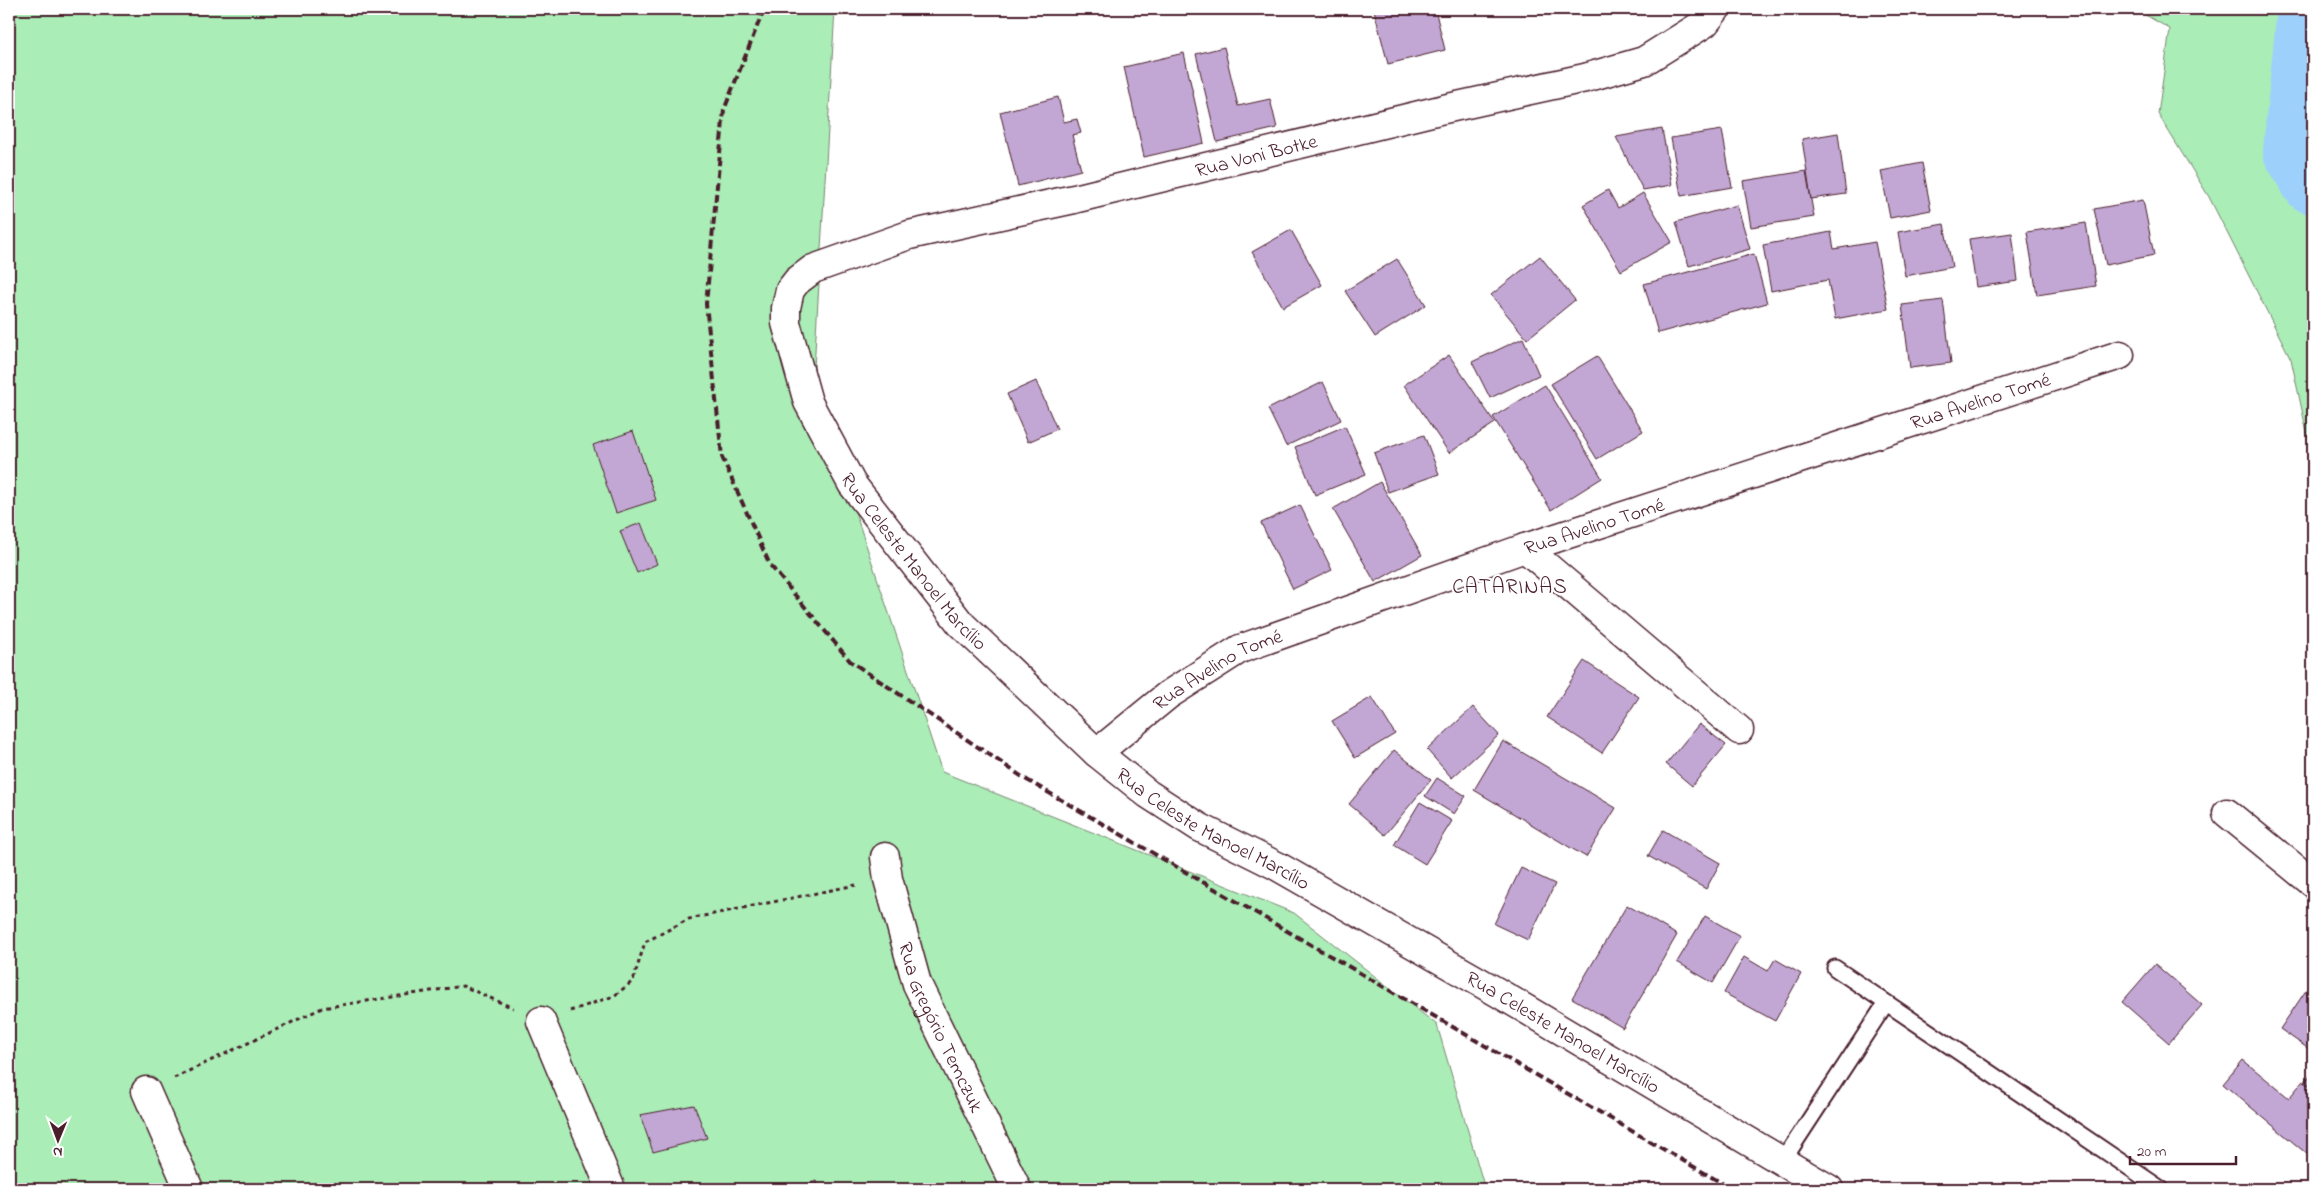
<svg xmlns="http://www.w3.org/2000/svg" width="2322" height="1198" font-family="'Indie Flower',sans-serif">
<style>
.green{fill:#aaedb7;stroke:#7a8671}
.lines{fill:none;stroke-linecap:round;stroke-linejoin:round}
.river{stroke:#9dd1fb;stroke-width:64}
.building{fill:#c2a7d4;stroke:#4a1f2b}
.service-casing{stroke:#4a1f2b;stroke-width:19}
.minor-casing{stroke:#4a1f2b;stroke-width:31}
.path{stroke:#4a1f2b;stroke-width:3;stroke-dasharray:4 4;stroke-linecap:butt}
.service{stroke:#fff;stroke-width:15}
.minor{stroke:#fff;stroke-width:28}
.rail{stroke:#4a1f2b;stroke-width:4;stroke-dasharray:8 4;stroke-linecap:butt}
.labels{text-anchor:middle;stroke-width:4;stroke-linejoin:round;paint-order:stroke}
.street-label{font-size:20px;fill:#4a1f2b;stroke:#fff}
.neighbourhood-label{font-size:21px;letter-spacing:1px;fill:#4a1f2b;stroke:#fff}
</style>
<rect width="100%" height="100%" fill="#fff"/>
<filter id="ink" filterUnits="userSpaceOnUse"><feTurbulence type="fractalNoise" baseFrequency=".02" numOctaves="2"/><feDisplacementMap in="SourceGraphic" scale="10" xChannelSelector="R" yChannelSelector="G"/><feConvolveMatrix kernelMatrix="1 2 1 2 8 2 1 2 1" color-interpolation-filters="sRGB"/></filter>
<g filter="url(#ink)">
<!-- green -->
<path class="green" d="M9 9H835L813 386 942 772 1294 913 1437 1025 1485 1189H9Z
M2135 9H2313V461L2291 359 2209 197 2158 114 2170 29Z"/>
<g class="lines">
<!-- river -->
<path class="river" d="M2309 9 2295 151 2313 182"/>
</g>
<!-- building -->
<path class="building" d="M1435 9 1445 50 1388 64 1374 10Z
M1224 47 1238 106 1270 99 1277 128 1217 142 1196 54Z
M1184 53 1204 143 1144 157 1124 67Z
M1058 97 1064 122 1077 119 1081 133 1072 135 1081 170 1018 186 1000 112Z
M1662 129 1672 185 1643 190 1616 137Z
M1722 130 1732 187 1681 196 1671 138Z
M1838 133 1846 194 1811 199 1802 139Z
M1922 163 1931 210 1890 218 1881 171Z
M1806 171 1814 217 1751 227 1743 181Z
M1608 190 1618 208 1643 193 1672 242 1621 271 1583 205Z
M2143 200 2154 255 2106 265 2094 209Z
M1737 205 1750 249 1689 266 1676 222Z
M2086 223 2096 286 2037 295 2027 232Z
M1944 224 1952 267 1905 276 1898 232Z
M1291 230 1322 285 1283 307 1252 252Z
M1831 232 1834 249 1875 242 1888 309 1835 319 1828 280 1771 291 1763 245Z
M2012 233 2018 281 1976 287 1969 239Z
M1754 254 1767 303 1658 333 1644 284Z
M1540 256 1575 300 1527 339 1491 295Z
M1397 259 1426 305 1375 337 1345 291Z
M1943 300 1951 363 1910 368 1902 305Z
M1523 338 1539 375 1490 398 1472 362Z
M1449 355 1495 423 1449 453 1404 385Z
M1597 356 1643 431 1597 459 1551 384Z
M1036 381 1057 429 1028 442 1007 394Z
M1323 382 1341 420 1286 446 1268 409Z
M1545 385 1602 478 1551 510 1493 417Z
M1345 426 1366 474 1315 495 1295 447Z
M633 431 656 500 616 513 593 445Z
M1424 435 1439 474 1388 492 1374 453Z
M1380 482 1422 555 1375 582 1333 509Z
M1300 505 1332 570 1293 589 1261 523Z
M641 523 657 564 637 573 620 531Z
M1584 661 1639 697 1602 753 1547 717Z
M1372 697 1395 734 1355 758 1332 721Z
M1473 707 1499 735 1452 778 1427 750Z
M1699 724 1726 745 1692 786 1666 764Z
M1503 741 1616 808 1586 857 1474 790Z
M1394 750 1431 780 1385 835 1349 804Z
M1437 778 1466 796 1454 814 1425 796Z
M1420 802 1452 821 1425 864 1394 845Z
M1663 830 1720 863 1706 889 1648 856Z
M1521 868 1555 884 1528 940 1494 924Z
M1627 905 1677 935 1623 1028 1572 998Z
M1705 916 1740 936 1713 983 1677 962Z
M1744 957 1768 971 1775 959 1801 974 1775 1021 1724 993Z
M2155 964 2202 1005 2169 1043 2122 1002Z
M2313 980V1052L2280 1029Z
M2243 1060 2289 1098 2303 1081 2313 1089V1159L2223 1084Z
M2313 1071V1088L2305 1082Z
M694 1105 707 1138 653 1152 640 1115Z
M817 1181 819 1189H791Z
M1527 1185 1541 1189H1525Z"/>
<g class="lines">
<defs>
<path id="service" d="M1835 968 2161 1189
M1782 1162 1886 1003"/>
<g id="minor">
<path id="s1" d="M1716 9 1705 23 1644 61 1585 78 1444 109 1074 199 909 235 813 269 797 281 790 290 786 308V323L808 402 852 484 961 624 1097 753 1148 794 1199 827 1277 866 1497 992 1829 1189"/>
<path d="M1525 548 1739 730"/>
<path id="s2" d="M1097 753 1168 695 1240 649 1525 548 2120 355"/>
<path d="M2227 813 2313 883"/>
<path id="s3" d="M885 857 888 879 917 984 1017 1189"/>
<path d="M541 1021 611 1189"/>
<path d="M146 1091 189 1189"/>
</g>
</defs>
<!-- service casing -->
<use href="#service" class="service-casing"/>
<!-- minor casing -->
<use href="#minor" class="minor-casing"/>
<!-- path -->
<path class="path" d="M570 1011 614 996 633 981 645 942 689 919 856 885
M174 1078 322 1008 463 986 513 1008"/>
<!-- service -->
<use href="#service" class="service"/>
<!-- minor -->
<use href="#minor" class="minor"/>
<!-- rail -->
<path class="rail" d="M764 9 724 110 706 304 722 457 770 565 850 661 1027 780 1732 1189"/>
</g>
</g>
<g class="labels">
<!-- street labels -->
<g class="street-label">
<text transform="translate(1256 155) rotate(-14)" y="7">Rua Voni Botke</text>
<text dy="7" stroke="none"><textPath href="#s2" startOffset="958">Rua Avelino Tomé</textPath></text>
<text dy="7" stroke="none"><textPath href="#s2" startOffset="552">Rua Avelino Tomé</textPath></text>
<text dy="7" stroke="none"><textPath href="#s1" startOffset="1286">Rua Celeste Manoel Marcílio</textPath></text>
<text dy="7" stroke="none"><textPath href="#s2" startOffset="148">Rua Avelino Tomé</textPath></text>
<text dy="7" stroke="none"><textPath href="#s1" startOffset="1691">Rua Celeste Manoel Marcílio</textPath></text>
<text dy="7" stroke="none"><textPath href="#s3" startOffset="180">Rua Gregório Temczuk</textPath></text>
<text dy="7" stroke="none"><textPath href="#s1" startOffset="2096">Rua Celeste Manoel Marcílio</textPath></text>
</g>
<!-- neighbourhood labels -->
<g class="neighbourhood-label">
<text x="1510" y="593">CATARINAS</text>
</g>
</g>
<!-- margin -->
<rect width="2322" height="1198" fill="none" stroke="#fff" stroke-width="30"/>
<rect x="15" y="15" width="2292" height="1168" fill="none" stroke="#4a1f2b" stroke-width="2" filter="url(#ink)"/>
<!-- north arrow -->
<g transform="translate(58 1140) rotate(181)" stroke="#ffffff" stroke-width="4" paint-order="stroke">
<path d="M0-4L9 19L0 12L-9 19Z" fill="#4a1f2b"/>
<text y="-8" font-size="14" font-weight="bold" text-anchor="middle" fill="#4a1f2b">N</text>
</g>
<!-- scale -->
<path d="M2130 1156v8h106v-8" fill="none" stroke="#4a1f2b" stroke-width="2.5"/>
<text x="2137" y="1156" font-size="15" fill="#4a1f2b" stroke="#ffffff" stroke-width="4" paint-order="stroke">20 m</text>
</svg>
